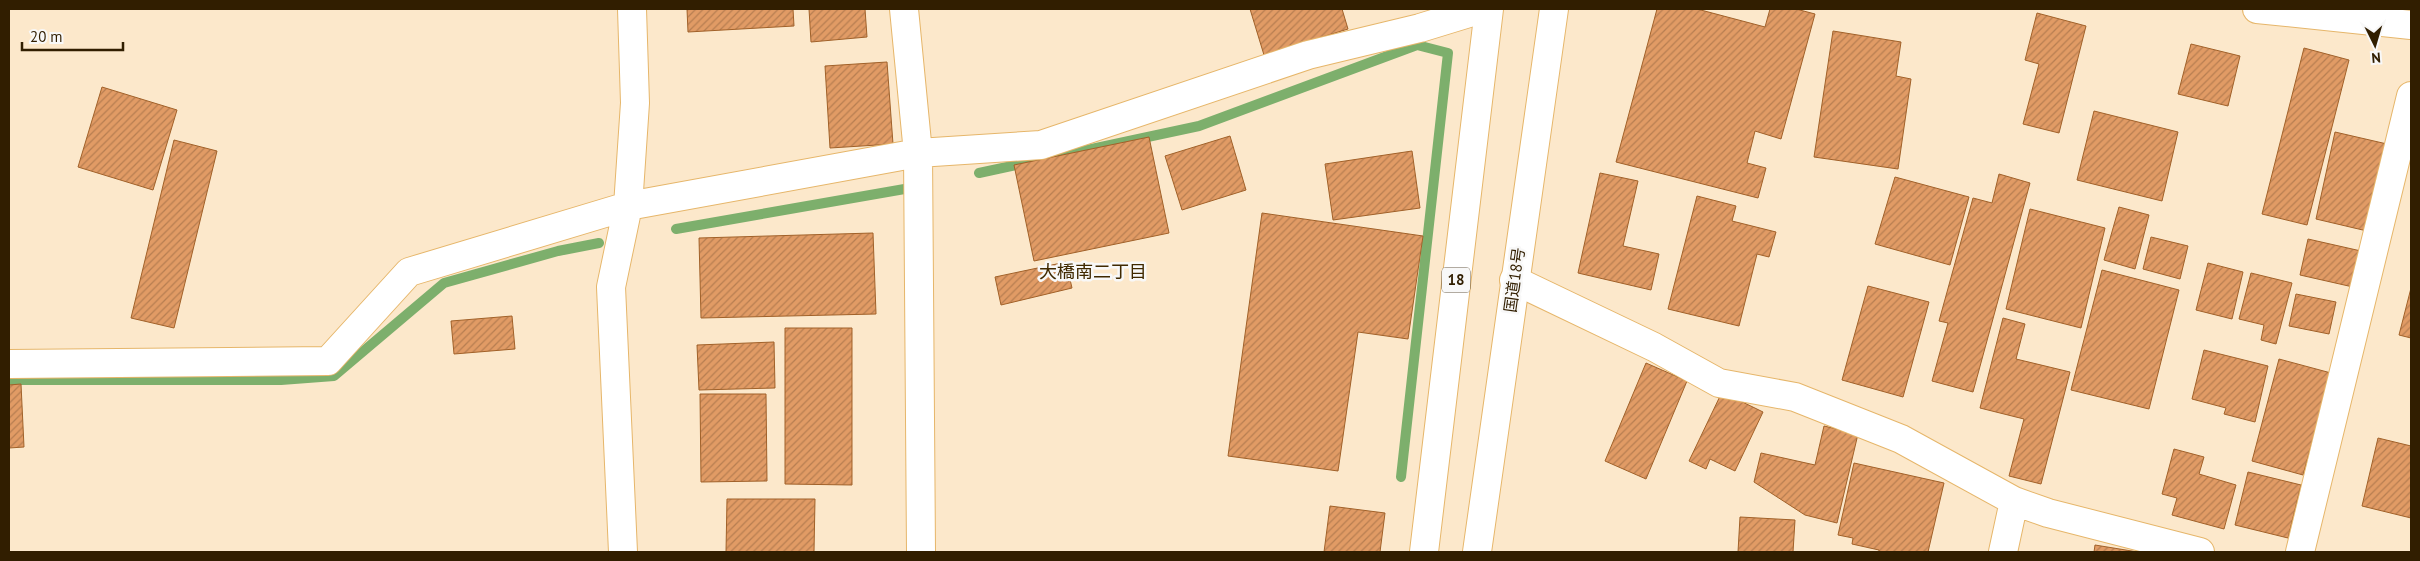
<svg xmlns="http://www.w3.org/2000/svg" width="2420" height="561" font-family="'PT Sans','Noto Sans JP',sans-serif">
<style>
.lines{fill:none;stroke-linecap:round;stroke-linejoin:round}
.stream{stroke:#7daf6c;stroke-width:10}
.building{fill:url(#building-hatch);stroke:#a16129}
.minor-casing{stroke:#e6b66a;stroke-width:30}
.trunk-casing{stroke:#e6b66a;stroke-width:30}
.minor{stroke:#fff;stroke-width:28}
.trunk{stroke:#fff;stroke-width:28}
.labels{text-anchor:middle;stroke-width:5;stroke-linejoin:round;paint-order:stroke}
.shield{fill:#f8f8f8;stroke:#6d5f4a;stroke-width:1}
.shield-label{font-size:15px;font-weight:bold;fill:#311e00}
.street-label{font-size:16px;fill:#311e00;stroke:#f8f8f8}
.neighbourhood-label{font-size:18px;fill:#402900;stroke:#f8f8f8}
</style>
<defs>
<pattern id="building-hatch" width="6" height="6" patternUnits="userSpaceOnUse" patternTransform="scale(1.25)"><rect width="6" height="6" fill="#e19b65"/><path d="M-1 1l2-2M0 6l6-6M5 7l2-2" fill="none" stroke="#b77e51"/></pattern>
</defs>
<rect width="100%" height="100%" fill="#fce8cb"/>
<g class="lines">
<!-- stream -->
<path class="stream" d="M979 173 1199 126 1417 45 1448 53 1401 477
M676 229 916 187
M9 380H281L334 376 444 283 558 251 599 243"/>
</g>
<!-- building -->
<path class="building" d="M687 9H793L794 26 688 32Z
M809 9H865L867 37 811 42Z
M1250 9H1342L1348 29 1264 55Z
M1657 9H1697L1765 27 1770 9H1796L1815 14 1781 139 1755 131 1747 163 1766 168 1758 198 1616 162Z
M2037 13 2086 26 2059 133 2023 124 2039 64 2025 60Z
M1833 31 1901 42 1896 76 1911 79 1898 169 1814 157Z
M2191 44 2240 56 2228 106 2178 94Z
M2304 48 2349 60 2307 225 2262 214Z
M887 62 893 144 830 148 825 66Z
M102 87 177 110 153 190 78 167Z
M2094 111 2178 132 2162 201 2077 180Z
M2335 132 2387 144 2367 231 2316 219Z
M1230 136 1246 190 1182 210 1165 156Z
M1149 137 1169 233 1034 261 1014 165Z
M174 140 217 151 174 328 131 318Z
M1412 151 1420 208 1333 220 1325 164Z
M1600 173 1638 181 1623 246 1659 254 1651 290 1578 273Z
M1999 174 2030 183 1973 392 1932 381 1948 323 1939 321 1973 198 1992 203Z
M1895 177 1969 197 1950 265 1875 244Z
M1697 196 1736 206 1732 221 1776 232 1769 257 1757 254 1739 326 1668 309Z
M2119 207 2149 215 2135 269 2104 260Z
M2030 209 2105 228 2081 328 2006 309Z
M1262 213 1423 236 1408 339 1358 332 1338 471 1228 456Z
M873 233 876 314 701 318 699 238Z
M2151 237 2188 246 2180 279 2143 269Z
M2308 239 2361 251 2353 287 2300 275Z
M1066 262 1072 288 1001 305 995 277Z
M2208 263 2243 272 2232 319 2196 310Z
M2102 270 2179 290 2149 409 2071 390Z
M2251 273 2292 283 2276 344 2261 340 2264 325 2239 319Z
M1868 286 1929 302 1903 397 1842 380Z
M2411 288V338L2399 335Z
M2296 294 2336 302 2329 334 2289 326Z
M512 316 515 349 454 354 451 321Z
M2003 318 2025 324 2016 359 2070 372 2041 484 2009 476 2024 419 1980 408Z
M785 328H852V485L785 484Z
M774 342 775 388 699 390 697 345Z
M2204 350 2268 366 2255 422 2224 414 2226 408 2192 399Z
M2279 359 2331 373 2303 475 2252 461Z
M1646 363 1687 381 1646 479 1605 461Z
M21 384 24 447 9 448V385Z
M1722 392 1763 412 1735 471 1710 459 1706 469 1689 461Z
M700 394H766L767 481 701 482Z
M1824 426 1858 434 1837 523 1805 515 1754 482 1761 453 1815 465Z
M2378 438 2411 446V518L2362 506Z
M2174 449 2204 457 2199 474 2236 485 2224 529 2172 515 2177 498 2162 494Z
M1854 463 1944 483 1928 552H1879V550L1852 544 1853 538 1838 535Z
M2248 472 2301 485 2288 538 2235 525Z
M727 499H815L814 552H726Z
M1330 506 1385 513 1380 552H1324Z
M1740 517 1795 520 1793 552H1738Z
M2095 545 2138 552H2094Z"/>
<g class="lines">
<defs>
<path id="minor" d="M904 9 918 153 921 552
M2257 9 2411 25
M1514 280 1654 347 1719 383 1795 397 1901 439 2014 501 2048 513 2200 552
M9 364 328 361 409 272 628 206 918 153 1041 145 1308 55 1420 28 1482 9
M623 552 611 287 628 206 635 103 632 9
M2003 552 2014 501
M2300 552 2411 96"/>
<path id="trunk" d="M1424 552 1489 9
M1477 552 1554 9"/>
</defs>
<!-- minor casing -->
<use href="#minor" class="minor-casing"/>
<!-- trunk casing -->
<use href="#trunk" class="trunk-casing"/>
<!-- minor -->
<use href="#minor" class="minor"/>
<!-- trunk -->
<use href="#trunk" class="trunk"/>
</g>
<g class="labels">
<!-- shield labels -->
<rect class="shield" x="1442" y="267.5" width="28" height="25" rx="4"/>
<g class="shield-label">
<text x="1456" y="285">18</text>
</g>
<!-- street labels -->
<g class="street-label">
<text transform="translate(1514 280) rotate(-82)" y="6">国道18号</text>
</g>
<!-- neighbourhood labels -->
<g class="neighbourhood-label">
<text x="1093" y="278">大橋南二丁目</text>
</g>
</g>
<!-- border -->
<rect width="2420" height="561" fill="none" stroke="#311e00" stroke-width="20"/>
<!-- north arrow -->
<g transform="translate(2375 45) rotate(175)" stroke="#f8f8f8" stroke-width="4" paint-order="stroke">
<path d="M0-4L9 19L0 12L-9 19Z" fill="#311e00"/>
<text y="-8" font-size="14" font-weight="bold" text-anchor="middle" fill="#311e00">N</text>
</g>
<!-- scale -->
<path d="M22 42v8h101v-8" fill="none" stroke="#311e00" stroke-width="2.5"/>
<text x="30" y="42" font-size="15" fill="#311e00" stroke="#f8f8f8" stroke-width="4" paint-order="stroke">20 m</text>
</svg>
